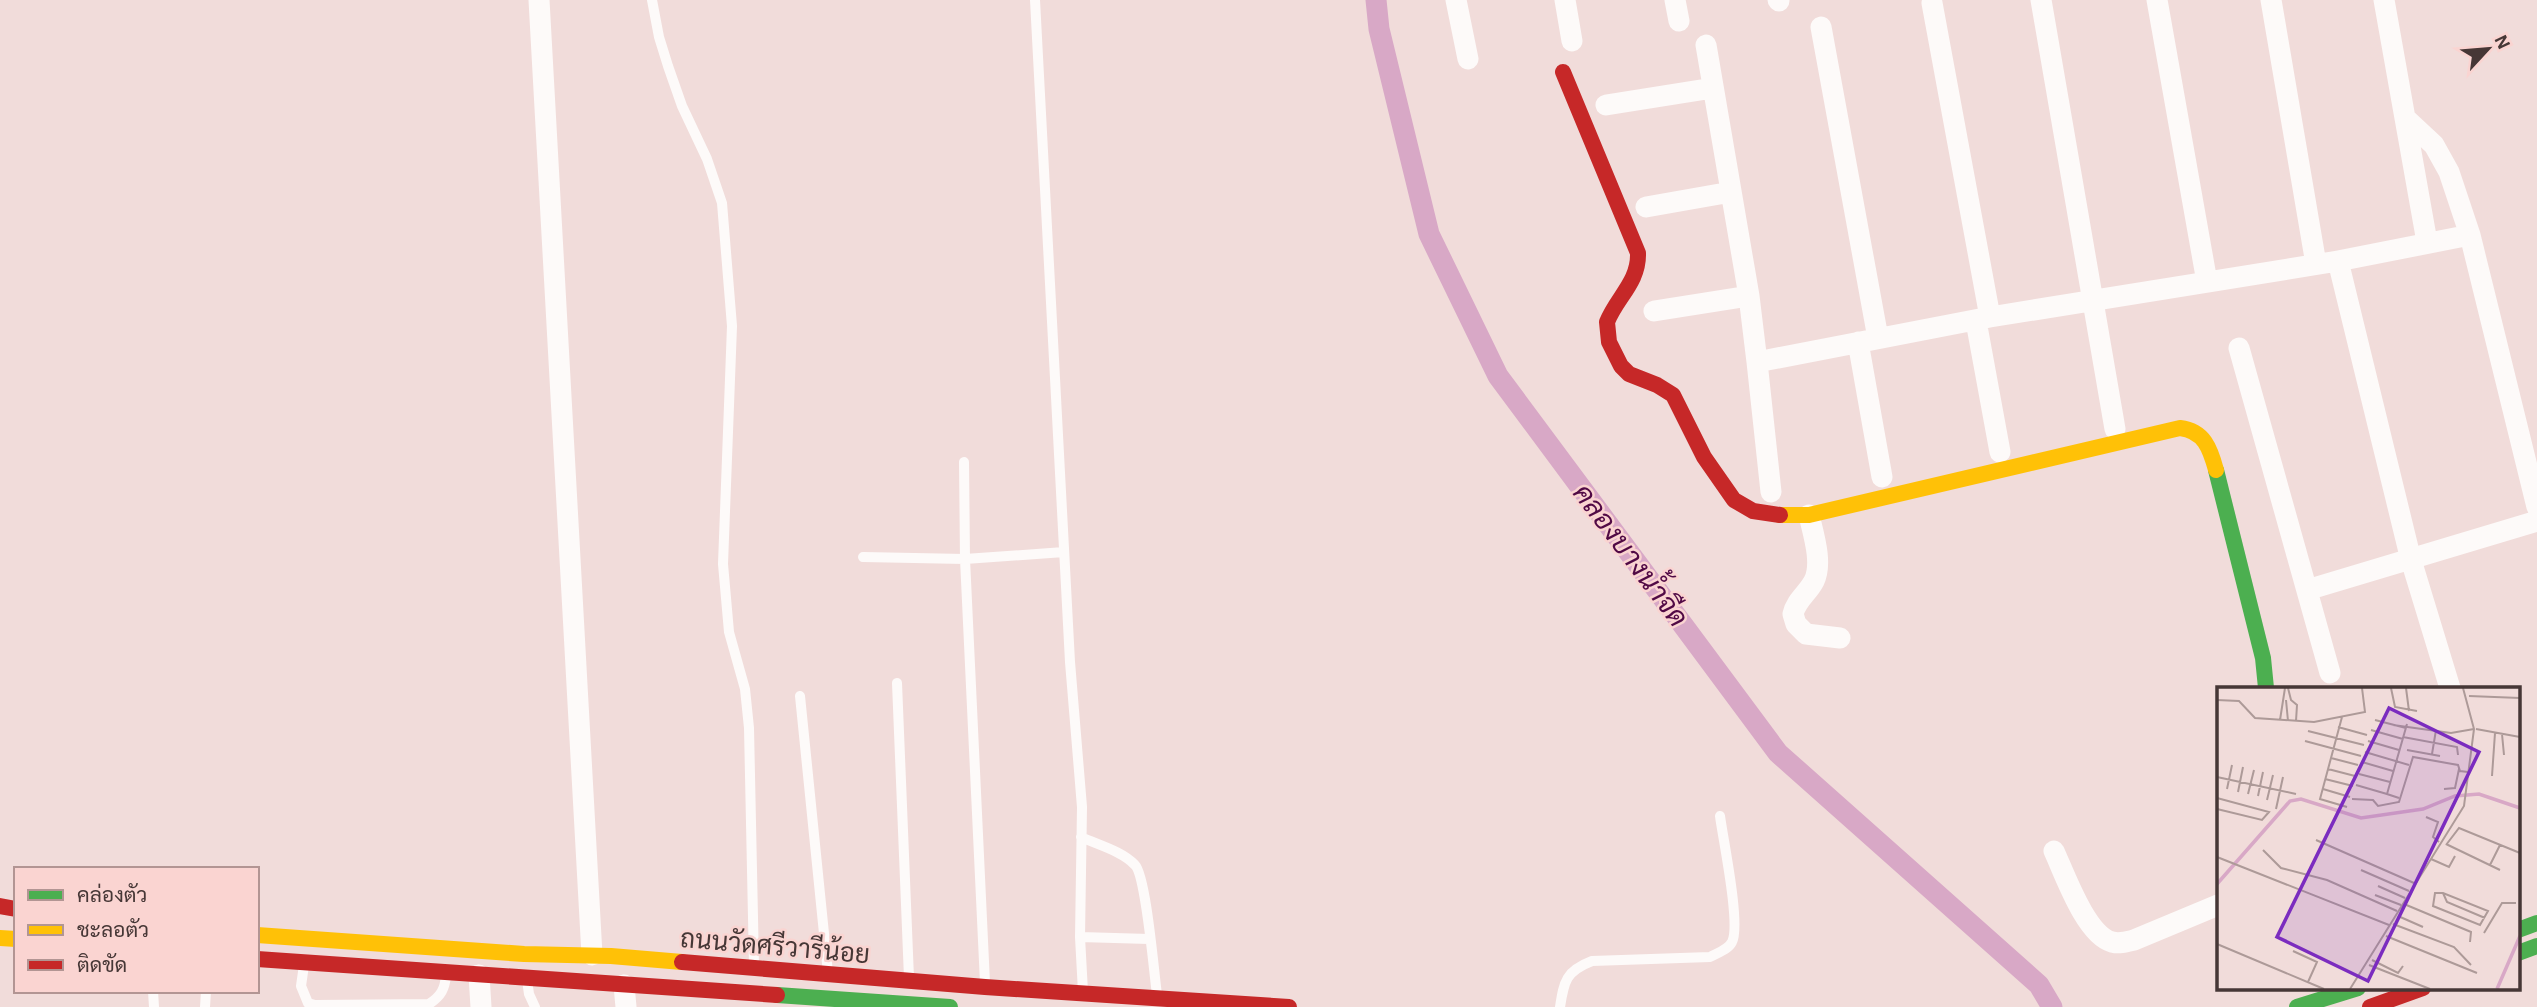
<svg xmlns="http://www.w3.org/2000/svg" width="2537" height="1007" font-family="'Alegreya Sans',Sarabun,sans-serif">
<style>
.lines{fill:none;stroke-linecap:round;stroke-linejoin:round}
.canal{stroke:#d8a8c6;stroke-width:21}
.lane{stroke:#fdfaf9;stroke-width:10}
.street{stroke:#fdfaf9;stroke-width:21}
.fast{stroke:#4caf50;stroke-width:16}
.slow{stroke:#ffc107;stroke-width:16}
.jam{stroke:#c62828;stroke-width:16}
.labels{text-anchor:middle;stroke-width:5;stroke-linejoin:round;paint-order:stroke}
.street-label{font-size:26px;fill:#463736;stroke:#fad4d1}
.water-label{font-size:28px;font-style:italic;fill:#510945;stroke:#fad4d1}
.inset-river{fill:none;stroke:#d8a8c6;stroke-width:3.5}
.inset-road{fill:none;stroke:#ad9a98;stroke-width:2}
.view{fill:#7b2cbf;fill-opacity:0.15;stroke:#7b2cbf;stroke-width:3.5}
.inset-edge{fill:none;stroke:#463736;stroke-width:3.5}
</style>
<rect width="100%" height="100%" fill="#f1dcda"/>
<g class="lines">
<!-- canal -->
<path class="canal" d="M1376 0 1379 29 1429 234 1498 376 1778 753 2039 985 2052 1007"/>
<!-- lane -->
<path class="lane" d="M652 0 659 37 668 66 682 106 707 159 722 203 732 326 723 564 729 632 745 689 749 728 754 965
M1035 0 1070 662 1082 807 1080 937 1083 992
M964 462 965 559 985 983
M863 557 965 559 1064 552
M897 683 909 978
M800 696 828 973
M1081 837C1098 845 1122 851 1135 865 1146 876 1154 973 1157 995
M1080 937 1149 939
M304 965 301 986 308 1003 315 1005 429 1004C441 996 445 989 446 975
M527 980 529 994 535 1007
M153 991 154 1007
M205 1007 206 991
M1560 1007C1564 981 1566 971 1592 961L1710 957C1717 953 1728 950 1732 942 1741 925 1723 839 1720 816"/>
<!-- street -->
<path class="street" d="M539 0 592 955
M1456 0 1468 59
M1565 0 1572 41
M1675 0 1679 21
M1778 0 1779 1
M2041 0 2115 429
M2157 0 2207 282
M2271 0 2316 264
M2384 0 2427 242
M1932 3 1990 317
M1821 27 1878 338
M1706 45 1749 296 1757 362
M1606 105 1713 88
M2405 118 2434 145 2449 172 2470 235 2537 507
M1646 207 1731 192
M2338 261 2411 560 2450 688
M1654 311 1749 296
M1976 321 2000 452
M1858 342 1882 477
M2239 348 2330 673
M1771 492 1757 362 1990 317 2338 261 2470 235
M1809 515C1813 533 1823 563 1814 581 1808 593 1796 600 1793 614L1796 624 1806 634 1840 638
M2307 590 2537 521
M2054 851C2065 875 2086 935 2112 942 2120 944 2126 942 2134 940L2218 905
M479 975 481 1007
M624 985 626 1007"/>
<!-- fast -->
<path class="fast" d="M2216 470 2263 658 2266 688
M2518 930 2537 923
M2518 953 2537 946
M777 995 950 1007
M2297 1007 2358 988"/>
<!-- slow -->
<path class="slow" d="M1780 515H1809L2180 428C2204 431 2210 448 2216 470
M257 935 524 954 611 956 682 962
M0 938 16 939"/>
<!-- jam -->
<path class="jam" d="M1563 72 1638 253C1639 282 1617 297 1607 322L1609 342 1621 366 1629 374 1657 385 1673 395 1704 457 1734 500 1753 511 1780 515
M0 906 16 909
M257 959 777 995
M682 962 985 987 1289 1007
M2370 1007 2423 988"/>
</g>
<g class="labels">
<!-- street labels -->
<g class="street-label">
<text transform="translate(775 946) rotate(5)" y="9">ถนนวัดศรีวารีน้อย</text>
</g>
<!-- water labels -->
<g class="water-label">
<text transform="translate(1631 555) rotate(53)" y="10">คลองบางน้ำจืด</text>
</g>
</g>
<!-- overview -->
<g transform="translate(2217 687)">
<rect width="303" height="303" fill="#f1dcda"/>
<path class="inset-river" d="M0 197 73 114 84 112 144 131 206 122 238 109 262 107 303 121M280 302 303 249"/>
<path class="inset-road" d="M71 1 74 13 80 18 79 34M174 1 178 20 200 24M189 1 192 24M252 9 303 11M0 13 22 14 38 31 97 35 148 25 145 1M69 13 71 34M125 30 103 112 130 120M63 33 68 1M158 33 189 41M176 38 234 46 257 42M121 40 150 48M259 42 303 50M154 43 186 52M91 44 147 58M285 47 287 68M186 50 240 60 241 68M88 54 144 69M151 54 182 63M190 63 223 69M148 65 192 78M215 67 219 43M114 71 141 78M145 75 176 84M111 82 138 89M142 87 173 95M275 89 278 46M0 90 79 107M108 92 136 99M139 98 170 107M10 102 15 78M106 102 133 110M227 102 238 101 242 82M21 105 26 80M31 107 37 83M41 109 46 85M0 111 52 125 45 133 0 122M182 111 170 107 190 37M135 112 156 113 161 119 182 115 196 70 241 78 243 84 251 85M50 113 56 88M59 122 66 90M209 130 221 135 216 150 222 155M99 153 197 196M229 157 283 183M229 158 242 141 303 166M46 163 64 181 110 193 180 224M0 170 172 238M214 172 232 180 238 169M273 178 283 158M144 183 192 204M161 199 188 211M218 206H226L271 224 263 238 216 219ZM226 206 230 215 268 231M158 208 184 218M187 217 254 245 253 255M181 229 206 240M176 237 237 260 254 278M267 246 285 216H299M169 249 260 286M0 257 107 302M76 264 100 275 91 295M155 273 181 286 186 279M152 278 213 302M133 302 247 119 257 42 246 1"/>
<path class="view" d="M172 21 262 65 151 294 60 250Z"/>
<rect width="303" height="303" class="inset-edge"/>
</g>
<!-- legend -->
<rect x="14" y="867" width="245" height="126" fill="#fad4d1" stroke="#b29593" stroke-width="2"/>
<rect x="28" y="890" width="35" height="10" fill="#4caf50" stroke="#b29593" stroke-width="2"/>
<text x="77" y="902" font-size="21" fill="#463736">คล่องตัว</text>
<rect x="28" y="925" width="35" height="10" fill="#ffc107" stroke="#b29593" stroke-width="2"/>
<text x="77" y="937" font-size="21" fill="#463736">ชะลอตัว</text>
<rect x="28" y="960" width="35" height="10" fill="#c62828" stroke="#b29593" stroke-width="2"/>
<text x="77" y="972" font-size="21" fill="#463736">ติดขัด</text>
<!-- north arrow -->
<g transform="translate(2488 49) rotate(64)" stroke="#fad4d1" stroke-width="5" paint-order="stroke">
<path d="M0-5L12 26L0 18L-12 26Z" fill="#463736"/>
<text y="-10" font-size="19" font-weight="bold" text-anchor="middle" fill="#463736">N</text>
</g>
</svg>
